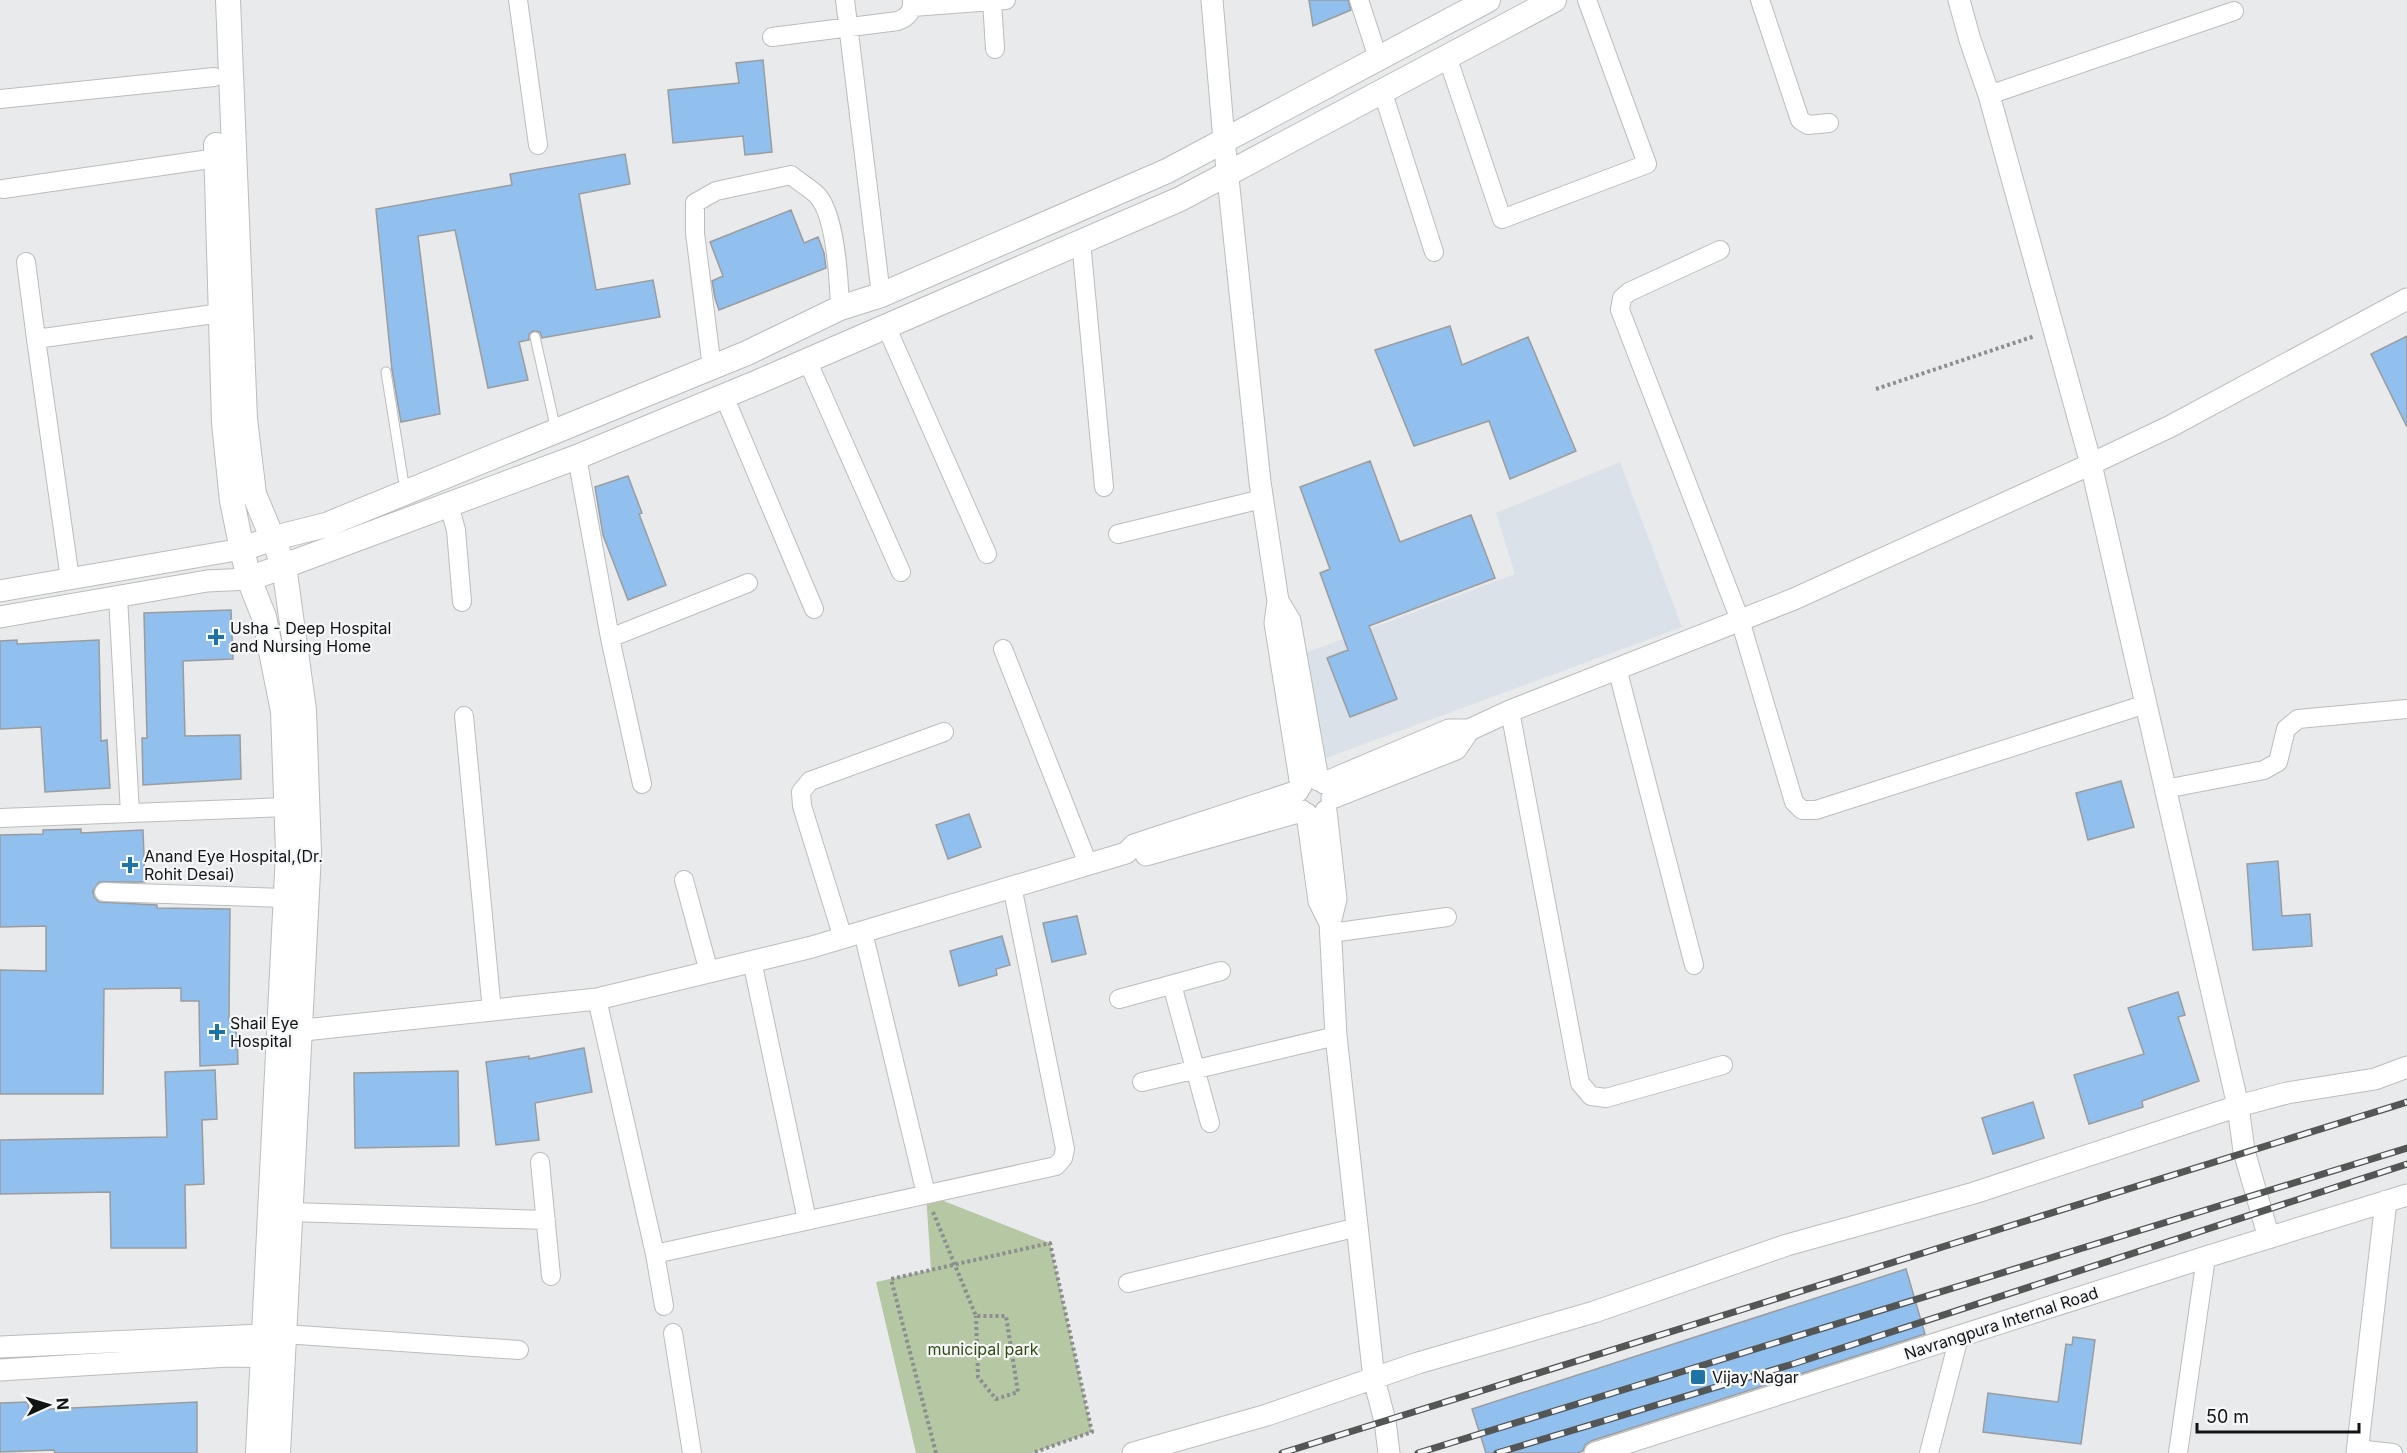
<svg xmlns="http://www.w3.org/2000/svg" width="2407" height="1453" font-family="Inter,sans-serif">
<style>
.built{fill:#dae1e8}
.green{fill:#b5c7a3}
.building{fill:#91bfee;stroke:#9b9c9d;stroke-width:1.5}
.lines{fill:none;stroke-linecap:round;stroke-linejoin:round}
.service-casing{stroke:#bbbcbd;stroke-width:11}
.minor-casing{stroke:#bbbcbd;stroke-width:20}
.tertiary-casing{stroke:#bbbcbd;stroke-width:23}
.secondary-casing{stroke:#bbbcbd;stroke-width:26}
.path{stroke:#8c8d8e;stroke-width:4;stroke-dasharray:3 3;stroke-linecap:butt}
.service{stroke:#fff;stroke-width:9}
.minor{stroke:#fff;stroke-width:18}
.tertiary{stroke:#fff;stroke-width:21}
.secondary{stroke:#fff;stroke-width:24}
.rail-casing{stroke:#545555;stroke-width:7}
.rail{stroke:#f6f7f9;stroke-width:4.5;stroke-dasharray:14;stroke-linecap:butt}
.poi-dot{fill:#1e75a5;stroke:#f6f7f9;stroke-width:2}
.labels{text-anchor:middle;stroke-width:4.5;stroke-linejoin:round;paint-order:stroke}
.poi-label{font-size:16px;fill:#121313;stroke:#f6f7f9;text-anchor:start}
.street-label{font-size:16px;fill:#121313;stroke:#f6f7f9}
.park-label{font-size:16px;fill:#324c0f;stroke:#f6f7f9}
</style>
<rect width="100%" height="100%" fill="#e9eaeb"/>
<!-- built -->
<path class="built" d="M1620 462 1682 627 1326 758 1303 654 1515 574 1496 513Z"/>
<!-- green -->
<path class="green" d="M926 1194 1050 1243 1092 1432 1032 1453H916L876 1282 931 1270Z"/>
<!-- building -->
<path class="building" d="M1309 0H1348L1351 10 1313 26Z
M763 60 772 152 745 155 743 136 673 143 668 90 739 83 736 63Z
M625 154 630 184 579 194 596 290 653 280 660 317 542 338 540 332 533 331 529 334V340L519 342 528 380 488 388 455 230 418 236 440 414 401 422 392 370 376 209 512 185 510 174Z
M791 210 804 243 818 237 824 253 826 268 719 310 715 298 712 281 723 276 710 242Z
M1450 326 1462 365 1528 337 1576 451 1510 479 1489 421 1414 446 1375 350Z
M2407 336V427L2371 354Z
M1370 461 1400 542 1471 515 1495 578 1369 626 1397 699 1350 717 1327 658 1348 650 1320 573 1330 569 1300 487Z
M628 476 642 513 639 514 666 585 628 600 603 535 595 487Z
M231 610 233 659 183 661 185 736 240 735 241 779 143 785 142 738H147L144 613Z
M17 640V644L99 640 101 741 107 740 110 788 45 792 41 727 0 729V641Z
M2121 781 2134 827 2088 840 2076 793Z
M969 814 981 847 948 859 936 825Z
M81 829V833L143 830 145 882H99L93 891 94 897 99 902 157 905V908L230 909 229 1020 237 1034 238 1064 200 1066 199 1001H181V988L104 989 103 1094H0V970L46 971V926L0 927V835L43 834V830Z
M2278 861 2282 916 2310 914 2312 946 2253 950 2247 864Z
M1077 916 1086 954 1052 962 1043 923Z
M1002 936 1010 965 996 969 997 975 959 986 950 951Z
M2178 992 2185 1015 2178 1017 2199 1081 2142 1101 2143 1107 2089 1124 2074 1075 2144 1054 2128 1008Z
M584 1048 592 1092 535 1103 539 1140 496 1145 486 1062 529 1056V1059Z
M215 1070 217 1119 202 1120 204 1184 185 1185 186 1248H111L110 1192 0 1194V1140L167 1137 165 1072Z
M458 1071 459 1146 355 1148 354 1073Z
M2033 1102 2044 1138 1993 1154 1982 1118Z
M1906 1269 1925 1334 1591 1441 1585 1445 1583 1451 1577 1453H1486L1472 1409Z
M2073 1337 2095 1340 2081 1444 1983 1432 1988 1393 2058 1402 2066 1344 2072 1345Z
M28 1402 29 1410 197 1402V1453H55L54 1450 0 1452V1403Z"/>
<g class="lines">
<defs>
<path id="service" d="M535 337 556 430
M386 372 405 491"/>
<path id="minor" d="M518 0 538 145
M845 0 881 295
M1359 0 1378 58
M1760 0 1800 120 1808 125 1829 123
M992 1 995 49
M913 7 1006 0
M772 37 898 21C908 17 913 11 912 0
M1447 56 1502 219 1647 164 1587 0
M1382 90 1434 252
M1989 95 2234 11
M0 99 214 77
M3 189 217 158
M1081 241 1104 487
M1720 250 1629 292 1622 298 1620 310 1740 620 1794 802 1802 810H1816L2146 704
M26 262 36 339
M886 326 987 554
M807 360 901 572
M712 368 695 233V203L716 191 791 175C799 182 810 188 817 195 836 215 839 281 840 308
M724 396 814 609
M577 457 610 638 642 784
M449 505 456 530 462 602
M1118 534 1262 499
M70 579 36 339 221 313
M118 597 130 813
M610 638 748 583
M1003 649 1088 864
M1617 668 1694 965
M1510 711 1580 1083 1591 1096 1606 1098 1723 1065
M464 716 492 1011
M2165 789 2264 770 2278 762 2286 729 2298 719 2407 709
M0 818 286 807
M684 880 709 972
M104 892 285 898
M863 932 926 1194
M1331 933 1447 917
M843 938 802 806 801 792 810 781 944 732
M752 961 807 1220
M1172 985 1210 1123
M597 999 655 1254 1056 1166 1063 1158 1065 1149 1012 886
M1119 999 1221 971
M1142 1082 1336 1036
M540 1162 551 1276
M290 1212 546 1220
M655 1254 664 1306
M1128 1283 1358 1227
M673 1333 692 1453
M284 1334 519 1350
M2357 1449 2393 1453
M1929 1453 1959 1337
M2178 1453 2206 1257"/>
<path id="tertiary" d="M1212 0 1224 140 1260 482 1278 601 1275 623 1301 786
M1959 0 1970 40 1989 95 2091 464 2238 1106 2244 1151 2269 1238
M0 591 242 549
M1278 601 1290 621 1318 780
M0 617 207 581 249 579
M1324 783 1449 730H1469L1510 711 1794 599 2091 464 2171 426 2407 299
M1332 798 1456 749 1469 730
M1326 811 1336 899 1330 923 1336 1036 1374 1379 1385 1421 1389 1453
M1307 814 1319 901 1330 923
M1146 855 1302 811
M285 1032 597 999 812 947 1126 853 1134 845 1298 791
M0 1347 281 1334
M0 1370 228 1356 278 1357
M1133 1453 1267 1415 1418 1363 1594 1312 1787 1245 1974 1193 2238 1106 2287 1093 2375 1079 2407 1067
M1595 1453 2206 1257 2407 1195
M2357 1453 2386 1201"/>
<path id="secondary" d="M228 0 245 419 254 494 284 566 249 579 242 549 274 538 326 525 747 353 840 308 881 295 1167 171 1488 0
M216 145 224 423 232 501 242 549
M249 579 264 617 283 711 288 853 258 1453
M278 1453 309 853 304 710 284 566 577 457 758 382 1180 199 1554 0"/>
</defs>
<!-- service casing -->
<use href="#service" class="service-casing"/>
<!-- minor casing -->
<use href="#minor" class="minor-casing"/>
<!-- tertiary casing -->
<use href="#tertiary" class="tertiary-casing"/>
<!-- secondary casing -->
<use href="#secondary" class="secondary-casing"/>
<!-- path -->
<path class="path" d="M1876 389 2035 336
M933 1212 976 1316H1006L1018 1392 996 1399 978 1377 976 1316
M936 1453 891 1279 1050 1243 1092 1432 1032 1453"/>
<!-- service -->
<use href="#service" class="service"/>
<!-- minor -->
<use href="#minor" class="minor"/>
<!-- tertiary -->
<use href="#tertiary" class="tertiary"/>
<!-- secondary -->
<use href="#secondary" class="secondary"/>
<defs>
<path id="rail" d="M1282 1453 2407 1102
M1418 1453 2407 1148
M1497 1453 1793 1364 2407 1164"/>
</defs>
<!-- rail casing -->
<use href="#rail" class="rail-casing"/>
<!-- rail -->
<use href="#rail" class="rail"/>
</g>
<!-- markers -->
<g class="poi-dot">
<path d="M213 628h6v6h6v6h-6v6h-6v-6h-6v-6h6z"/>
<path d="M127 856h6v6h6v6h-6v6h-6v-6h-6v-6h6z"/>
<path d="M214 1023h6v6h6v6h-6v6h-6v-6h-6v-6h6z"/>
<rect x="1690" y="1369" width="16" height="16" rx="3"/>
</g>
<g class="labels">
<!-- poi labels -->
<g class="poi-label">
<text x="230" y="634">Usha - Deep Hospital<tspan x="230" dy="18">and Nursing Home</tspan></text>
<text x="144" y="862">Anand Eye Hospital,(Dr.<tspan x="144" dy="18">Rohit Desai)</tspan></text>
<text x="230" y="1029">Shail Eye<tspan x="230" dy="18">Hospital</tspan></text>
<text x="1712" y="1383">Vijay Nagar</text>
</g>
<!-- street labels -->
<g class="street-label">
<text transform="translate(2001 1323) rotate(-18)" y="6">Navrangpura Internal Road</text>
</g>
<!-- park labels -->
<g class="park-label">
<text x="983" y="1355">municipal park</text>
</g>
</g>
<!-- north arrow -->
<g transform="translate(48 1405) rotate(86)" stroke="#f6f7f9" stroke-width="4.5" paint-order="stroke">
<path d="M0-4.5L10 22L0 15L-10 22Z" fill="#121313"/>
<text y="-9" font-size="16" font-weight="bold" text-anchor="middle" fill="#121313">N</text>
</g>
<!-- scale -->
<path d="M2197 1423v9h162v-9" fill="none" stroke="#121313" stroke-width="3"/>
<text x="2206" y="1423" font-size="18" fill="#121313" stroke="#f6f7f9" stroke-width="4.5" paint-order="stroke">50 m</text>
</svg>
